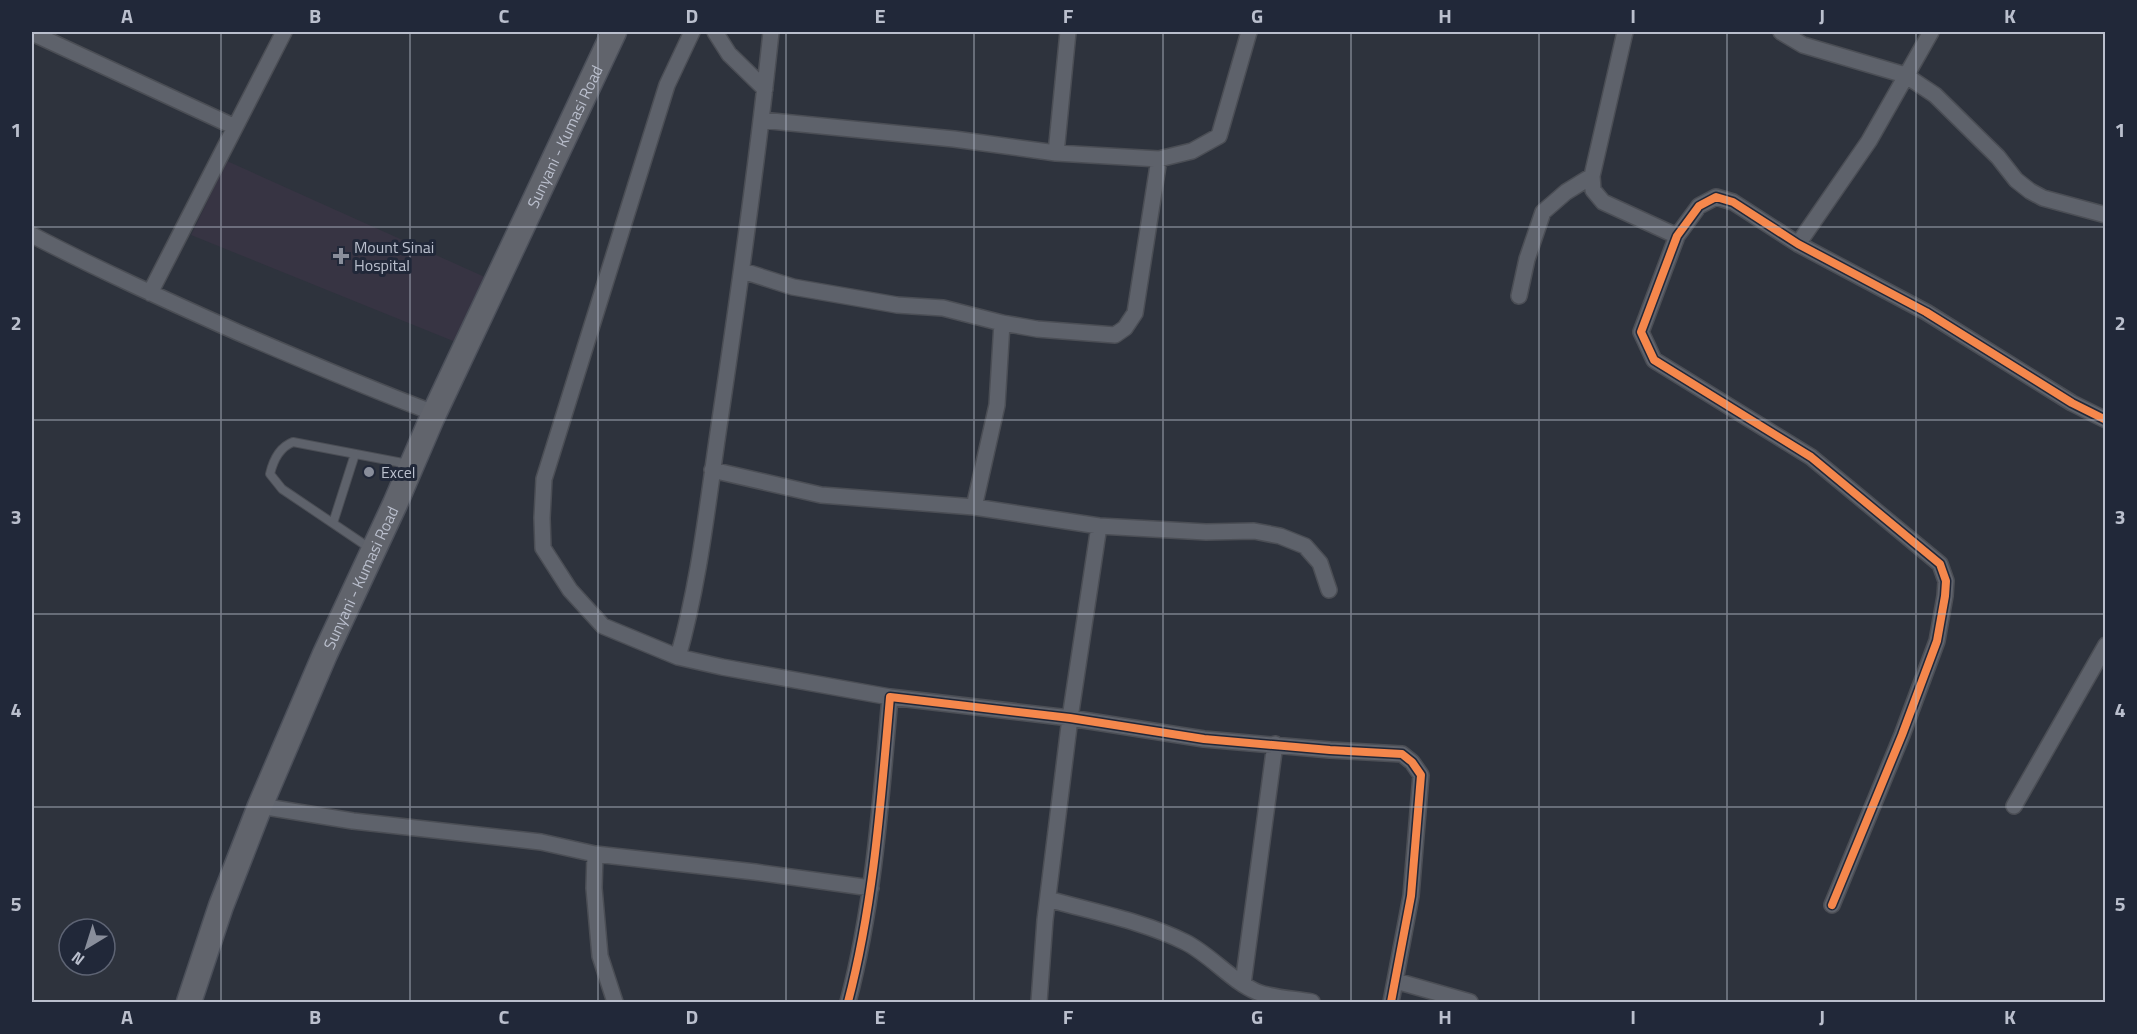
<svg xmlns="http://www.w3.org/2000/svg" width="2137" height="1034" font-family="'Titillium Web',sans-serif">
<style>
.medical{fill:#373443}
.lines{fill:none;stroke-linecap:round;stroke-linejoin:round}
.lane-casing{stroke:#4b4e55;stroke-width:10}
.street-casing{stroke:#4b4e55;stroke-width:18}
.primary-casing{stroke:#4c505a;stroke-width:27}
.lane{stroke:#5e626b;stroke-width:8}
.street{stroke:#5e626b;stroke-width:15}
.primary{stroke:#61646c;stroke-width:24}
.cycleway-casing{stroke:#212839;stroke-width:11}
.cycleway{stroke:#f5874c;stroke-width:8}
.grid{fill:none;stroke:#babfcd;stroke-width:1.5;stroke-opacity:0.55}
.poi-dot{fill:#898e9b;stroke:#212839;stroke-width:2}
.labels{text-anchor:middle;stroke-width:6;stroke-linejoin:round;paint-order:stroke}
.street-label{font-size:16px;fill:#babfcd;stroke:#212839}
.poi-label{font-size:16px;fill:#babfcd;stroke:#212839;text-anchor:start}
.neatline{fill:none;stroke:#babfcd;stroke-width:2}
.grid-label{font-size:20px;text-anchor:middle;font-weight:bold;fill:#babfcd}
</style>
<rect width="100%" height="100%" fill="#2e333d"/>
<!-- medical -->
<path class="medical" d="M227 161 487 278 458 343 191 235Z"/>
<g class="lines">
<defs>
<path id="lane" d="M333 523 355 454
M371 549 282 489 270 474C273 461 280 447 293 442L408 464"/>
<path id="street" d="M715 32 729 54 765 89
M771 32C757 166 738 299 718 433 707 508 699 584 678 657L722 667 890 697
M1625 32 1592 176 1593 190 1603 202 1677 236
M1781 32 1803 45 1905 75 1935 95 1998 157 2016 180 2030 191 2043 198 2106 215
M32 33 235 127
M761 120 954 139 1056 153 1159 159 1192 151 1219 136 1249 32
M1056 153 1068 32
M32 235C99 270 168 301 237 332 302 360 368 388 434 413
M1798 244 1869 141 1931 32
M743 271 793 287 897 305 943 308 1002 323 997 405 974 507
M150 293 284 32
M1519 296 1527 259 1543 212 1566 192 1592 176
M1002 323 1037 329 1115 335 1125 328 1135 313 1159 159
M712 470 821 495 974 507 1099 526 1206 532 1254 531 1280 536 1305 546 1320 563 1329 590
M678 657 603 626 570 590 543 548 542 518 544 479 667 85 692 32
M260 806 353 821 541 842 595 854 755 872 871 888
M2014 806 2106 645
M595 854 594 888 600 956 615 1002
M1048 899C1093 912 1143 921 1185 942 1211 955 1230 980 1257 992 1273 998 1295 999 1312 1002
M1832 905 1902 735 1937 641 1945 596 1946 581 1940 564 1811 457 1654 360 1641 332 1677 236 1699 206 1716 197 1733 202 1798 244 1926 312 2072 403 2106 420
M1396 981 1470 1002
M1243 984 1275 744
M848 1002C874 903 881 799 890 697L1070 718 1204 739 1330 750 1402 754 1412 762 1421 775 1411 896 1391 1002
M1039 1002 1045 920 1070 718 1099 526"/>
<g id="primary">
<path id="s1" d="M189 1002 221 906 260 806 325 654 395 504 432 418 614 32"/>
</g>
</defs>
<!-- lane casing -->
<use href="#lane" class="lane-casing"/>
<!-- street casing -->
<use href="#street" class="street-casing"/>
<!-- primary casing -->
<use href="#primary" class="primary-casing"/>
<!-- lane -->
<use href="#lane" class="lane"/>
<!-- street -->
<use href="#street" class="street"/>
<!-- primary -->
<use href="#primary" class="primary"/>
<defs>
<path id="cycleway" d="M1832 905 1902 735 1937 641 1945 596 1946 581 1940 564 1811 457 1654 360 1641 332 1677 236 1699 206 1716 197 1733 202 1798 244 1926 312 2072 403 2106 420
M848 1002C874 903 881 799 890 697L1070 718 1204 739 1330 750 1402 754 1412 762 1421 775 1411 896 1391 1002"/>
</defs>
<!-- cycleway casing -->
<use href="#cycleway" class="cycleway-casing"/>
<!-- cycleway -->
<use href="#cycleway" class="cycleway"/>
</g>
<!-- grid -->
<path class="grid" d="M221 32V1002M410 32V1002M598 32V1002M786 32V1002M974 32V1002M1163 32V1002M1351 32V1002M1539 32V1002M1727 32V1002M1916 32V1002M32 227H2106M32 420H2106M32 614H2106M32 807H2106"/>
<!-- markers -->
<g class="poi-dot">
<path d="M338 247h6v6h6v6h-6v6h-6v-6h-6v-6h6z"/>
<circle cx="369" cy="472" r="6"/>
</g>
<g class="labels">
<!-- street labels -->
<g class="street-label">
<text dy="6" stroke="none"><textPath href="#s1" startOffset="944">Sunyani - Kumasi Road</textPath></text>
<text dy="6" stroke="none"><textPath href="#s1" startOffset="458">Sunyani - Kumasi Road</textPath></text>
</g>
<!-- poi labels -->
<g class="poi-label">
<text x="354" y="253">Mount Sinai<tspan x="354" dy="18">Hospital</tspan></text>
<text x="381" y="478">Excel</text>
</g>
</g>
<!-- border -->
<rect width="2137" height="1034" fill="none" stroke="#212839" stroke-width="66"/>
<!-- north arrow -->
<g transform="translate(87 947) rotate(218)"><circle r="28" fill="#212839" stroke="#5e6474" stroke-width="1.5"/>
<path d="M0-4.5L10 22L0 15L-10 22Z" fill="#898e9b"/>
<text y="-9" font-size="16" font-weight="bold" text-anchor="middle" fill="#babfcd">N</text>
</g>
<rect x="33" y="33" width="2071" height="968" class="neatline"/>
<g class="grid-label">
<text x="127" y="23">A</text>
<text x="315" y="23">B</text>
<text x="504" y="23">C</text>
<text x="692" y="23">D</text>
<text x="880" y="23">E</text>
<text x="1068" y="23">F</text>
<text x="1257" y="23">G</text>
<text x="1445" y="23">H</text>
<text x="1633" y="23">I</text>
<text x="1822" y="23">J</text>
<text x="2010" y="23">K</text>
<text x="16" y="137">1</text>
<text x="2120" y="137">1</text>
<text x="16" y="330">2</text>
<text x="2120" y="330">2</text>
<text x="16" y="524">3</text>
<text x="2120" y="524">3</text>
<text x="16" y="717">4</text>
<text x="2120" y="717">4</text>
<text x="16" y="911">5</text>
<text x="2120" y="911">5</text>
<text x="127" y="1024">A</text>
<text x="315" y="1024">B</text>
<text x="504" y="1024">C</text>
<text x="692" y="1024">D</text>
<text x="880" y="1024">E</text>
<text x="1068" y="1024">F</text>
<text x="1257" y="1024">G</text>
<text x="1445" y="1024">H</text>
<text x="1633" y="1024">I</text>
<text x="1822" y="1024">J</text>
<text x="2010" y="1024">K</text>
</g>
</svg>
